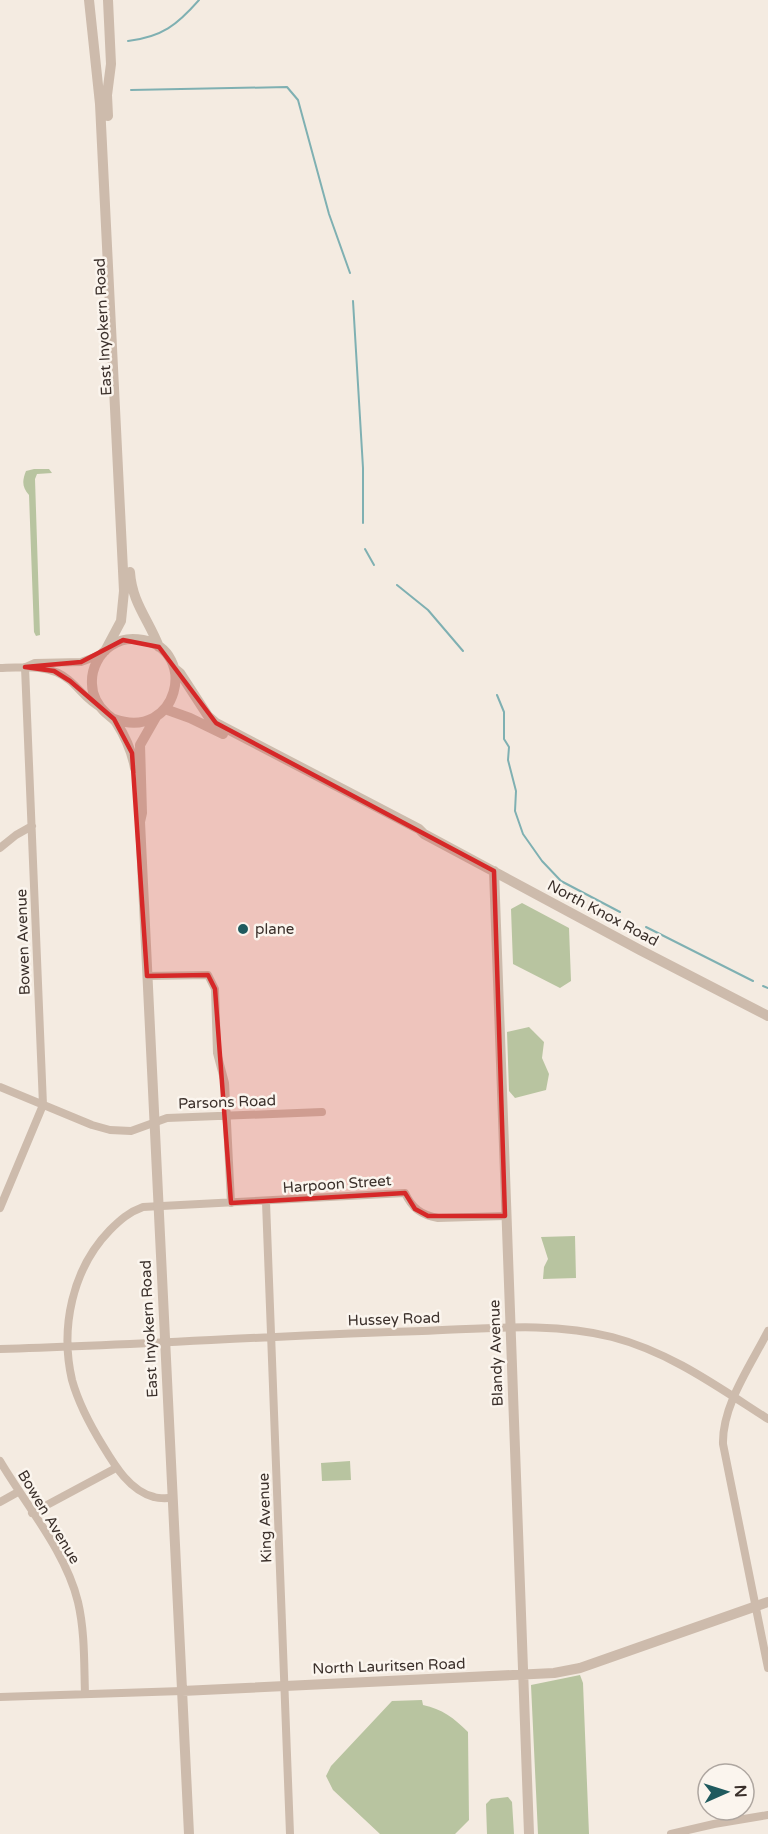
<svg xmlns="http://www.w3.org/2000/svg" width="768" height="1834" font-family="'Varela Round',sans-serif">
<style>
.green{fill:#b8c4a0}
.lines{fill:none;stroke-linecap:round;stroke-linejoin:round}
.stream{stroke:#7fb0b2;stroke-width:2}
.minor{stroke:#cdbbac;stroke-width:8}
.tertiary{stroke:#cdbbac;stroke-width:10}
.marked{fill:#d62828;fill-opacity:0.2;stroke:#d62828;stroke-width:4.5;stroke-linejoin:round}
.poi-dot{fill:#1f5a5e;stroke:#fbf5ee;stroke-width:2}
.labels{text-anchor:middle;stroke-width:5;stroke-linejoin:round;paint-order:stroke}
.street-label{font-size:15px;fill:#3b302b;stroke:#fbf5ee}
.poi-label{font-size:15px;fill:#3b302b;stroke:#fbf5ee;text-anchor:start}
</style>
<rect width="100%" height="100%" fill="#f4ebe1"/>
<!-- green -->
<path class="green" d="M34 469H49L52 473 37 474 35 479 40 635 36 636 34 632 29 495C22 487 22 481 26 471Z
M522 903 569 928 571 981 560 988 513 964 511 909Z
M529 1027 544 1042 542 1058 549 1074 546 1090 515 1098 509 1091 507 1032Z
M575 1236 576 1278 543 1279 544 1267 548 1259 541 1237Z
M350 1461 351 1480 322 1481 321 1463Z
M580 1675 583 1683 589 1834H538L531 1685Z
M422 1700 423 1705C442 1709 454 1718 468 1732L469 1820 455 1834H380L333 1790 326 1776 331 1766 392 1701Z
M508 1797 512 1802 514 1834H487L486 1804 491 1799Z"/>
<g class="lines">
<!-- stream -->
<path class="stream" d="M128 41C162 37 177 25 199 0
M131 90 287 87 298 100 329 214 350 273
M353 301 363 468V523
M365 549 374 565
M397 585 428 610 463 651
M497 695 504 712V739L509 747 508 760 516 791 515 811 523 834 542 861 561 881 620 912
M646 927 753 981
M763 986 768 988"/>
<!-- minor -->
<path class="minor" d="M26 667 35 663 81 662 103 654
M0 668C23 667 51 664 69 680 80 689 87 701 101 708
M0 848 16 835 32 826
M147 976 208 975 215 989 217 1053 225 1083 231 1203
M0 1087 92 1125 110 1130 131 1131 167 1118 322 1112
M266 1202 290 1834
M0 1208 43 1105 25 667
M768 1331C751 1365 722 1405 723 1444L768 1668
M0 1349C141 1345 281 1335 422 1331 484 1329 551 1321 612 1337 670 1352 718 1387 768 1419
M0 1461C26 1505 66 1552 78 1602 85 1632 84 1664 85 1694
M173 1498C167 1498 160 1499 154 1497 130 1491 115 1466 103 1446 90 1425 79 1405 72 1380 60 1328 72 1269 110 1230 120 1220 129 1212 143 1207L405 1193C412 1208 421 1215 438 1218L505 1216
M0 1502 18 1492
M32 1513 116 1468
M0 1697 182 1691
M671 1834 714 1824 768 1815"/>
<!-- tertiary -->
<path class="tertiary" d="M89 0 100 104 124 591 121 621 105 651
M108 0 111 64 107 95 108 116
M130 572C132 603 149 620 159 647
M174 668 180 673 208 716 216 723 419 829 424 834 640 950 768 1016
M165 709 190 718 223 734
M156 717 140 745 142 813 140 822 189 1834
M114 719C178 742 199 651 143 640 133 638 121 639 112 645 99 653 91 669 92 684 92 695 98 706 106 713 109 716 113 718 116 722 125 736 132 752 135 768
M494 871 529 1834
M182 1691 554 1673 580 1668 768 1602"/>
</g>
<!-- marked area -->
<path class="marked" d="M123 640 159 647 216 723 494 871 505 1216H428L415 1209 405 1193 231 1203 215 989 208 975 147 976 132 753 114 719 70 681 54 671 25 667 81 662Z"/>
<!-- markers -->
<circle class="poi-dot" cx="243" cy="929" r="6"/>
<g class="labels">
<!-- street labels -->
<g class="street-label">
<text transform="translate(103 327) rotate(-93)" y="5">East Inyokern Road</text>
<text transform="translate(603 913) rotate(28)" y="5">North Knox Road</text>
<text transform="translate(23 942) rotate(-92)" y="5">Bowen Avenue</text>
<text transform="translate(227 1102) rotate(-2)" y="5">Parsons Road</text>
<text transform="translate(337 1184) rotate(-4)" y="5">Harpoon Street</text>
<text transform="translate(394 1319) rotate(-2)" y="5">Hussey Road</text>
<text transform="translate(149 1329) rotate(-93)" y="5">East Inyokern Road</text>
<text transform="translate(496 1353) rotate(-92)" y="5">Blandy Avenue</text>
<text transform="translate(49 1517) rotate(59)" y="5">Bowen Avenue</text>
<text transform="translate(265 1518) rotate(-92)" y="5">King Avenue</text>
<text transform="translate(389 1666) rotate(-2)" y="5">North Lauritsen Road</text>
</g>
<!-- poi labels -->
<g class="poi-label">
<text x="255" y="934">plane</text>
</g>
</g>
<!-- north arrow -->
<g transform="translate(726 1792) rotate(87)"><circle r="28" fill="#fbf5ee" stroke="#aea6a0" stroke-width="1.5"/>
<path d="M0-4.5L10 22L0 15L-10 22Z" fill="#1f5a5e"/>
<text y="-9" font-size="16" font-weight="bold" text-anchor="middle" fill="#3b302b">N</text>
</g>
</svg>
